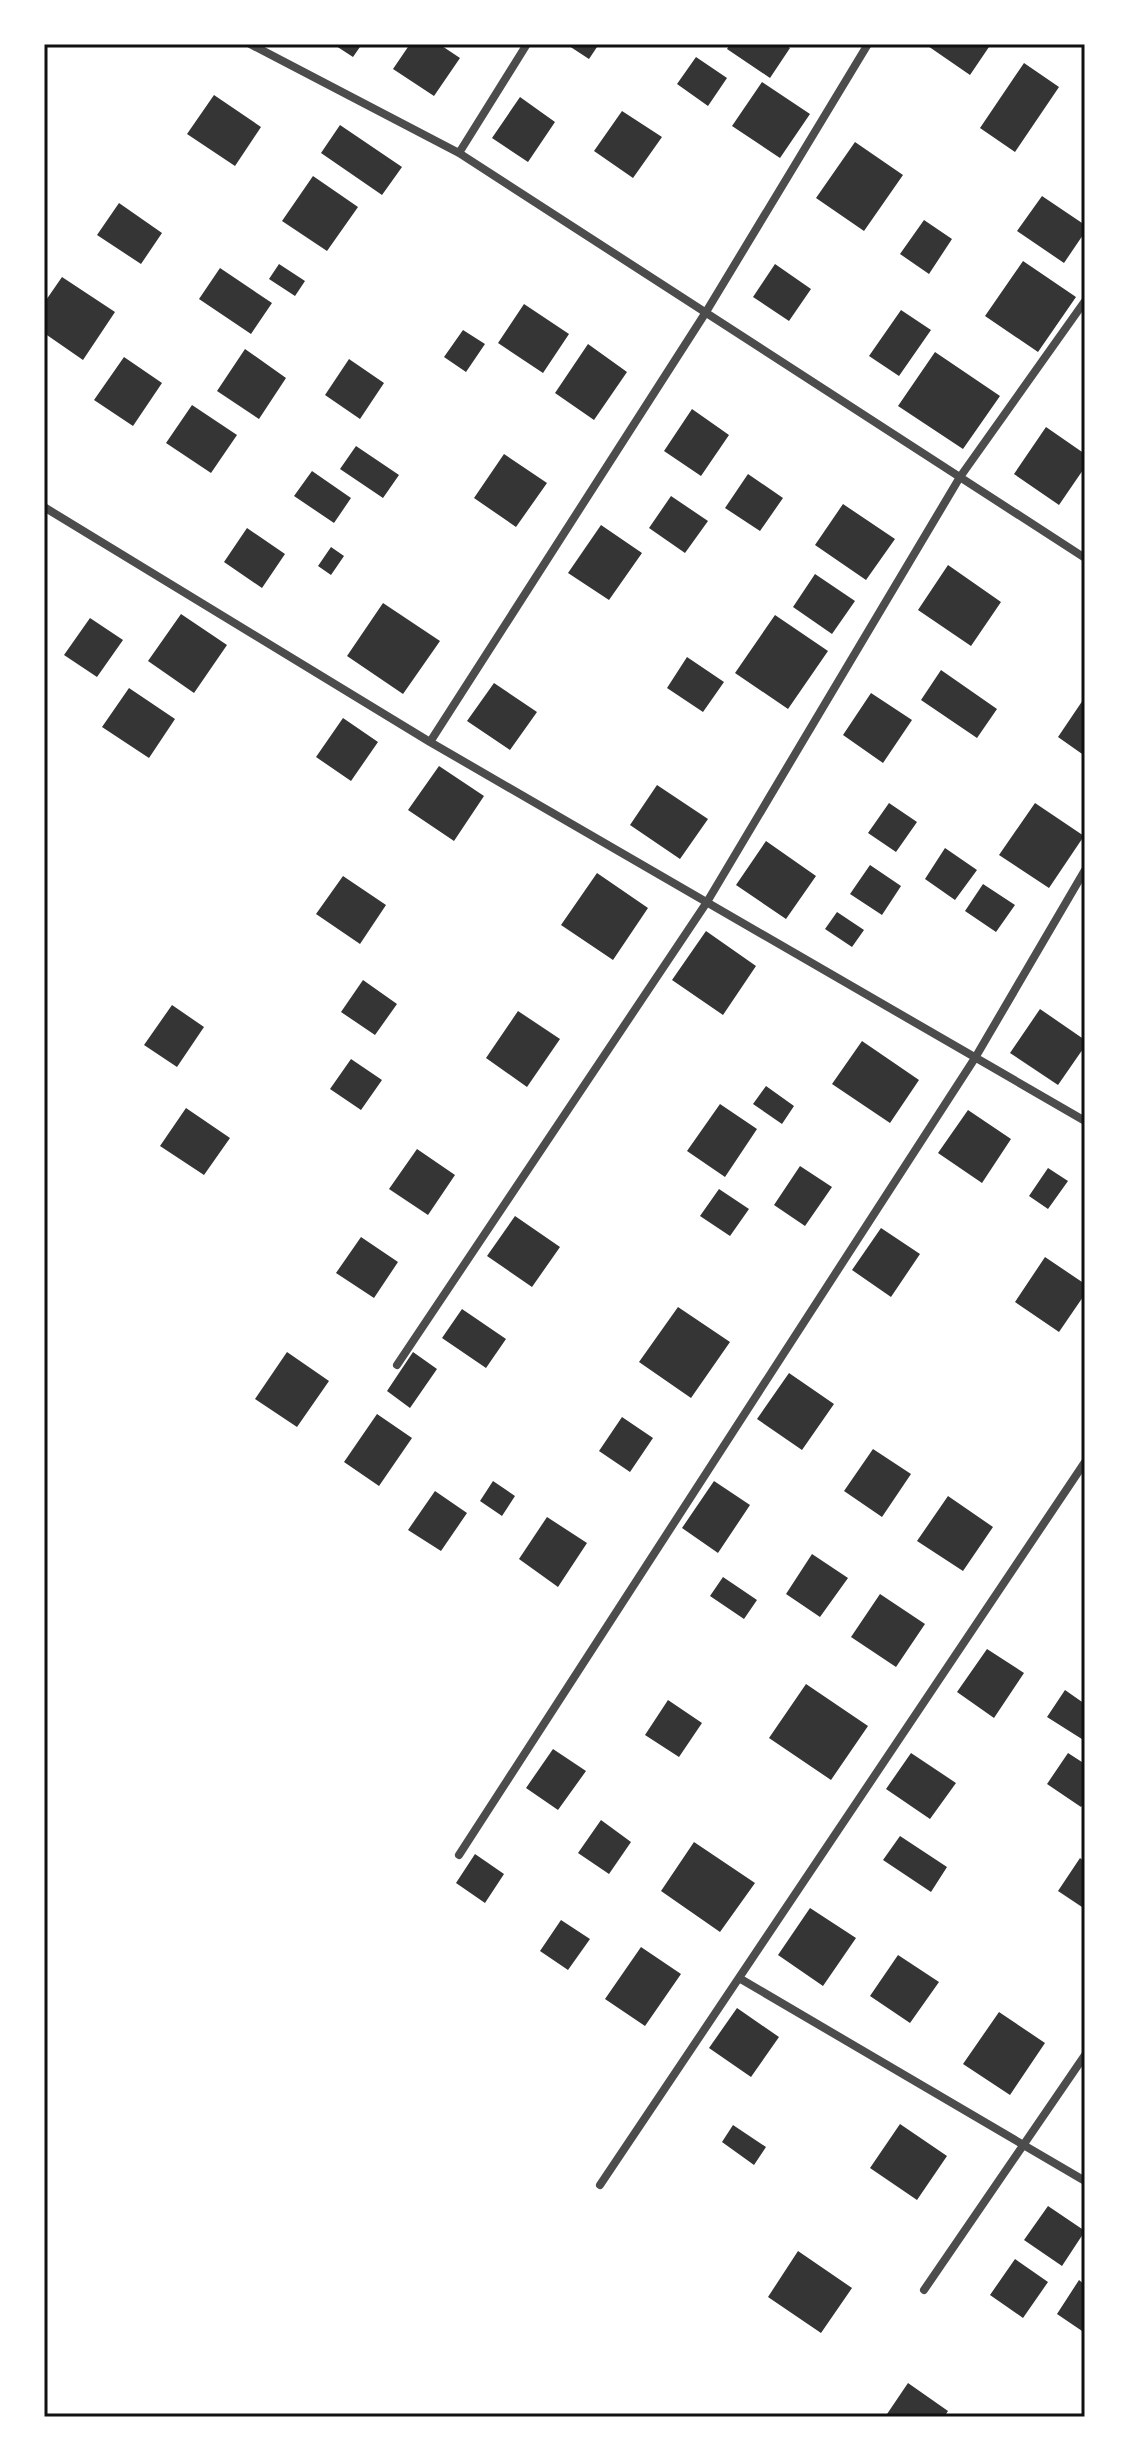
<svg xmlns="http://www.w3.org/2000/svg" width="1129" height="2461" font-family="'Fira Sans Condensed',sans-serif">
<style>
.building{fill:#353535}
.lines{fill:none;stroke-linecap:round;stroke-linejoin:round}
.minor{stroke:#4c4c4c;stroke-width:8}
.neatline{fill:none;stroke:#111;stroke-width:3}
</style>
<rect width="100%" height="100%" fill="#fff"/>
<!-- building -->
<path class="building" d="M333 44H362L353 57Z
M410 44H439L460 58 434 96 393 69Z
M566 44H599L589 59Z
M730 44H784L790 48 770 78 727 49Z
M925 44H991L970 75Z
M696 57 727 78 708 106 677 84Z
M1024 63 1059 87 1015 152 980 128Z
M762 82 810 114 780 158 732 126Z
M214 95 261 127 235 166 187 134Z
M520 97 555 122 528 162 492 138Z
M622 111 662 137 633 178 594 151Z
M340 125 402 167 382 195 321 153Z
M855 142 903 175 864 231 816 198Z
M313 176 358 207 327 251 282 221Z
M1042 196 1085 225V232L1064 263 1017 231Z
M119 203 162 233 141 264 97 235Z
M924 220 952 239 929 274 900 254Z
M1023 261 1076 297 1038 352 985 316Z
M279 264 305 281 295 296 269 279Z
M775 264 811 289 789 321 753 297Z
M220 268 272 303 251 334 199 299Z
M62 277 115 312 83 360 44 333V303Z
M524 304 569 334 543 373 498 343Z
M901 310 931 330 899 376 869 356Z
M463 330 485 344 466 372 444 357Z
M588 344 627 372 594 420 555 393Z
M245 349 286 378 259 419 217 391Z
M935 352 1000 396 963 449 898 406Z
M124 357 162 383 133 426 94 400Z
M349 359 384 383 360 419 325 395Z
M192 405 237 435 211 473 166 443Z
M692 409 729 435 701 476 664 451Z
M1046 427 1085 454V467L1059 505 1014 474Z
M356 446 399 475 383 498 340 469Z
M504 454 547 483 516 527 474 498Z
M312 471 351 498 334 523 294 496Z
M748 474 783 498 760 531 725 508Z
M671 496 708 521 685 553 649 528Z
M843 504 895 539 866 580 815 545Z
M601 525 642 553 609 600 568 573Z
M247 528 285 554 262 588 224 562Z
M331 547 344 556 331 575 318 566Z
M948 565 1001 602 971 646 918 610Z
M815 574 855 601 832 634 793 607Z
M383 603 440 641 403 694 347 656Z
M181 614 227 645 194 693 148 661Z
M775 615 828 651 788 709 735 673Z
M90 618 123 640 97 677 64 655Z
M687 657 724 682 703 712 667 688Z
M941 670 997 709 977 738 921 700Z
M494 683 537 712 510 750 467 721Z
M129 688 175 719 149 758 102 727Z
M871 693 912 720 883 763 843 735Z
M1085 697V756L1058 737Z
M343 718 378 742 351 781 316 757Z
M439 766 484 796 454 841 408 810Z
M657 785 708 819 680 859 630 825Z
M889 803 917 822 896 852 868 833Z
M1035 803 1084 836 1049 888 999 855Z
M766 841 816 876 786 919 736 885Z
M945 848 977 870 955 900 925 879Z
M870 865 901 886 882 915 850 894Z
M597 873 648 908 613 960 561 925Z
M343 876 386 905 360 944 316 914Z
M983 884 1015 905 996 932 965 911Z
M837 912 864 930 852 947 825 929Z
M706 931 756 966 723 1015 672 980Z
M363 980 397 1004 375 1035 341 1012Z
M172 1005 204 1027 177 1067 144 1045Z
M1040 1009 1085 1040V1046L1058 1085 1010 1053Z
M518 1011 560 1039 527 1087 486 1058Z
M862 1041 919 1080 890 1123 832 1084Z
M351 1059 382 1080 361 1110 330 1089Z
M766 1086 794 1106 782 1124 753 1104Z
M720 1104 757 1129 725 1177 687 1151Z
M186 1108 230 1138 204 1175 160 1146Z
M968 1110 1011 1139 982 1183 938 1153Z
M417 1149 455 1175 428 1215 389 1189Z
M800 1166 832 1187 805 1226 774 1205Z
M1048 1168 1068 1181 1048 1209 1029 1196Z
M719 1189 749 1209 730 1236 700 1216Z
M515 1216 560 1247 532 1287 487 1256Z
M881 1228 920 1254 891 1297 852 1270Z
M361 1237 398 1262 374 1298 336 1273Z
M1045 1257 1085 1284V1294L1059 1332 1015 1302Z
M678 1307 730 1342 691 1398 639 1362Z
M462 1309 506 1339 486 1368 442 1338Z
M287 1352 329 1381 297 1427 255 1399Z
M413 1352 437 1369 410 1408 387 1391Z
M789 1373 834 1404 802 1450 757 1419Z
M377 1414 412 1438 379 1486 344 1462Z
M622 1417 653 1438 630 1472 599 1451Z
M873 1449 911 1474 882 1517 844 1491Z
M493 1481 515 1496 502 1516 480 1501Z
M714 1481 750 1505 718 1553 682 1528Z
M435 1491 467 1513 441 1551 408 1530Z
M948 1496 993 1527 963 1571 917 1541Z
M547 1517 587 1543 558 1587 519 1559Z
M812 1554 848 1578 820 1617 786 1594Z
M723 1577 757 1600 744 1619 710 1596Z
M880 1594 925 1624 896 1667 851 1637Z
M987 1649 1024 1673 994 1718 957 1692Z
M806 1684 868 1726 831 1780 769 1738Z
M1065 1690 1085 1704V1741L1047 1717Z
M668 1700 702 1723 679 1757 645 1735Z
M553 1749 586 1771 558 1810 526 1788Z
M911 1753 956 1783 930 1819 886 1789Z
M1068 1753 1085 1764V1801L1081 1807 1047 1784Z
M601 1820 631 1842 609 1874 578 1853Z
M900 1836 947 1867 931 1892 883 1860Z
M694 1842 755 1883 720 1932 661 1891Z
M475 1854 504 1874 485 1903 456 1883Z
M1080 1858 1085 1862V1909L1058 1891Z
M810 1908 856 1938 823 1986 778 1955Z
M561 1920 590 1939 568 1970 540 1951Z
M641 1947 681 1974 645 2026 605 1999Z
M898 1955 939 1982 910 2023 870 1996Z
M737 2008 779 2037 751 2077 709 2048Z
M999 2012 1045 2043 1010 2095 963 2064Z
M900 2124 947 2156 917 2200 870 2168Z
M733 2125 766 2147 754 2165 722 2142Z
M1048 2206 1085 2231 1062 2266 1024 2240Z
M798 2251 852 2288 821 2333 768 2297Z
M1015 2259 1048 2282 1023 2318 990 2295Z
M1079 2280 1085 2285V2333L1057 2314Z
M908 2383 948 2411 944 2417H885Z"/>
<g class="lines">
<!-- minor -->
<path class="minor" d="M250 44 459 153 1085 558
M459 153 527 44
M44 507 430 742 1085 1121
M430 742 706 312 868 44
M397 1365 707 902 960 477 1085 301
M459 1855 975 1058 1085 870
M739 1978 1085 2181
M600 2185 1085 1462
M924 2290 1085 2055"/>
</g>
<!-- border -->
<rect width="1129" height="2461" fill="none" stroke="#ffffff" stroke-width="92"/>
<rect x="46" y="46" width="1037" height="2369" class="neatline"/>
</svg>
